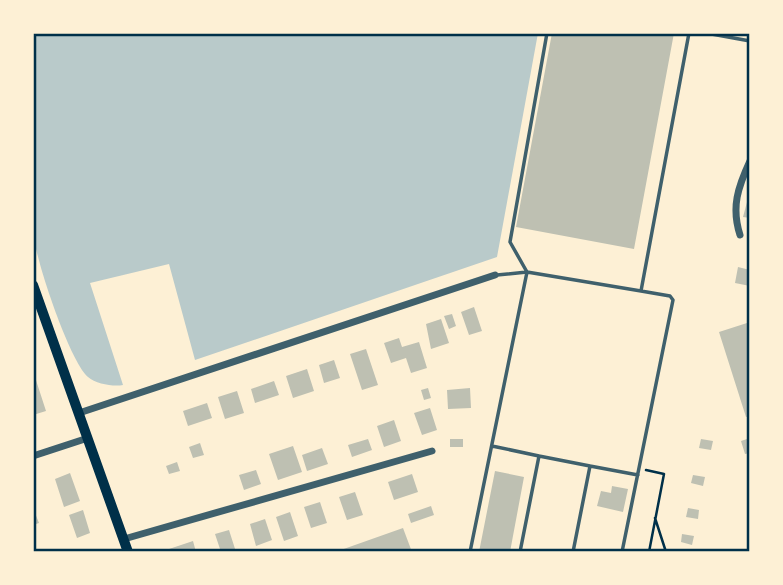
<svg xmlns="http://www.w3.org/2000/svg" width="783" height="585" font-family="Mulish,sans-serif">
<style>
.green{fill:#b9caca}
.building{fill:#bec0b2}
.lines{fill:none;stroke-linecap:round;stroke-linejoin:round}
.path{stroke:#003049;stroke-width:2.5}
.service{stroke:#3f606c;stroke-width:3.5}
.minor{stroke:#3f606c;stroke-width:7}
.secondary{stroke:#003049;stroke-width:10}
.neatline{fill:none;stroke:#003049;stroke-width:2.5}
</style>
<rect width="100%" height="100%" fill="#fdf0d5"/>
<!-- green -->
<path class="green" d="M39 33H538L497 257 195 360 169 264 90 283 123 385C114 387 96 384 88 377 69 360 35 258 33 232 29 168 33 103 33 39Z"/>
<!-- building -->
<path class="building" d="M552 33H674L634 249 516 227Z
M747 202 750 203V218L743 217Z
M738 267 750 270V286L735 283Z
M474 307 482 331 469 335 461 312Z
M452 314 456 326 449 329 444 316Z
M441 319 449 343 431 349 426 324Z
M747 323 750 416 746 417 719 332Z
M399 338 402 347 419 342 427 368 411 373 406 358 391 363 384 343Z
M366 349 378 385 362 390 350 354Z
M334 360 340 378 324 383 319 365Z
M307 369 314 391 293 398 286 376Z
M34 374 46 411 33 415V375Z
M274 381 279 395 255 403 251 389Z
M428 388 431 398 424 400 421 390Z
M470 388 471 408 448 409 447 390Z
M237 391 244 413 225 419 218 397Z
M207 403 212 418 188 426 183 411Z
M430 408 437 430 422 435 414 413Z
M394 420 401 441 384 447 377 426Z
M750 438V453L745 454 741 441Z
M368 439 372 450 352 457 348 445Z
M450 439H463V447H450Z
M701 439 713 441 711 450 699 448Z
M200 443 204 455 193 458 189 447Z
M293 446 302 472 278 480 269 454Z
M322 448 328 464 307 471 302 455Z
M177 462 180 471 169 474 166 466Z
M256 470 261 484 244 490 239 475Z
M495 471 524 477 510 552H479Z
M70 473 80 501 64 507 55 479Z
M412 474 418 492 394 500 388 482Z
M693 475 705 477 703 486 691 483Z
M612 486 628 489 623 512 597 506 601 491 611 493Z
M355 492 363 515 347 520 339 497Z
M320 502 327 523 311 528 304 507Z
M431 506 434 515 411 523 408 514Z
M33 508 39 523 33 525Z
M688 508 699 510 698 519 686 517Z
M83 510 90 533 77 538 69 515Z
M290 512 298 536 284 541 276 517Z
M265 519 272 540 256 546 250 524Z
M403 528 412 552H338V551Z
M229 530 236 552H221L215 534Z
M682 534 694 536 692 545 681 542Z
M193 541 196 552H164L163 551Z"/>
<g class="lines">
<!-- path -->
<path class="path" d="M646 470 664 474 649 552
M655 518 666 552"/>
<!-- service -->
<path class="service" d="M706 33 750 41
M497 275 527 272 641 291 689 33
M492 446 539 456 520 552
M539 456 590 466 573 552
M590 466 638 475
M470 552 527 272 510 242 547 33
M622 552 673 300 670 296 641 291"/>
<!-- minor -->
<path class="minor" d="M740 235C731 207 738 187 750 161
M79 413 495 275
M33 456 88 438
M124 539 432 451"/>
<!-- secondary -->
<path class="secondary" d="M33 285 128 552"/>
</g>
<!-- border -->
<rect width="783" height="585" fill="none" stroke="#fdf0d5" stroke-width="70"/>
<rect x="35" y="35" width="713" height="515" class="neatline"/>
</svg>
